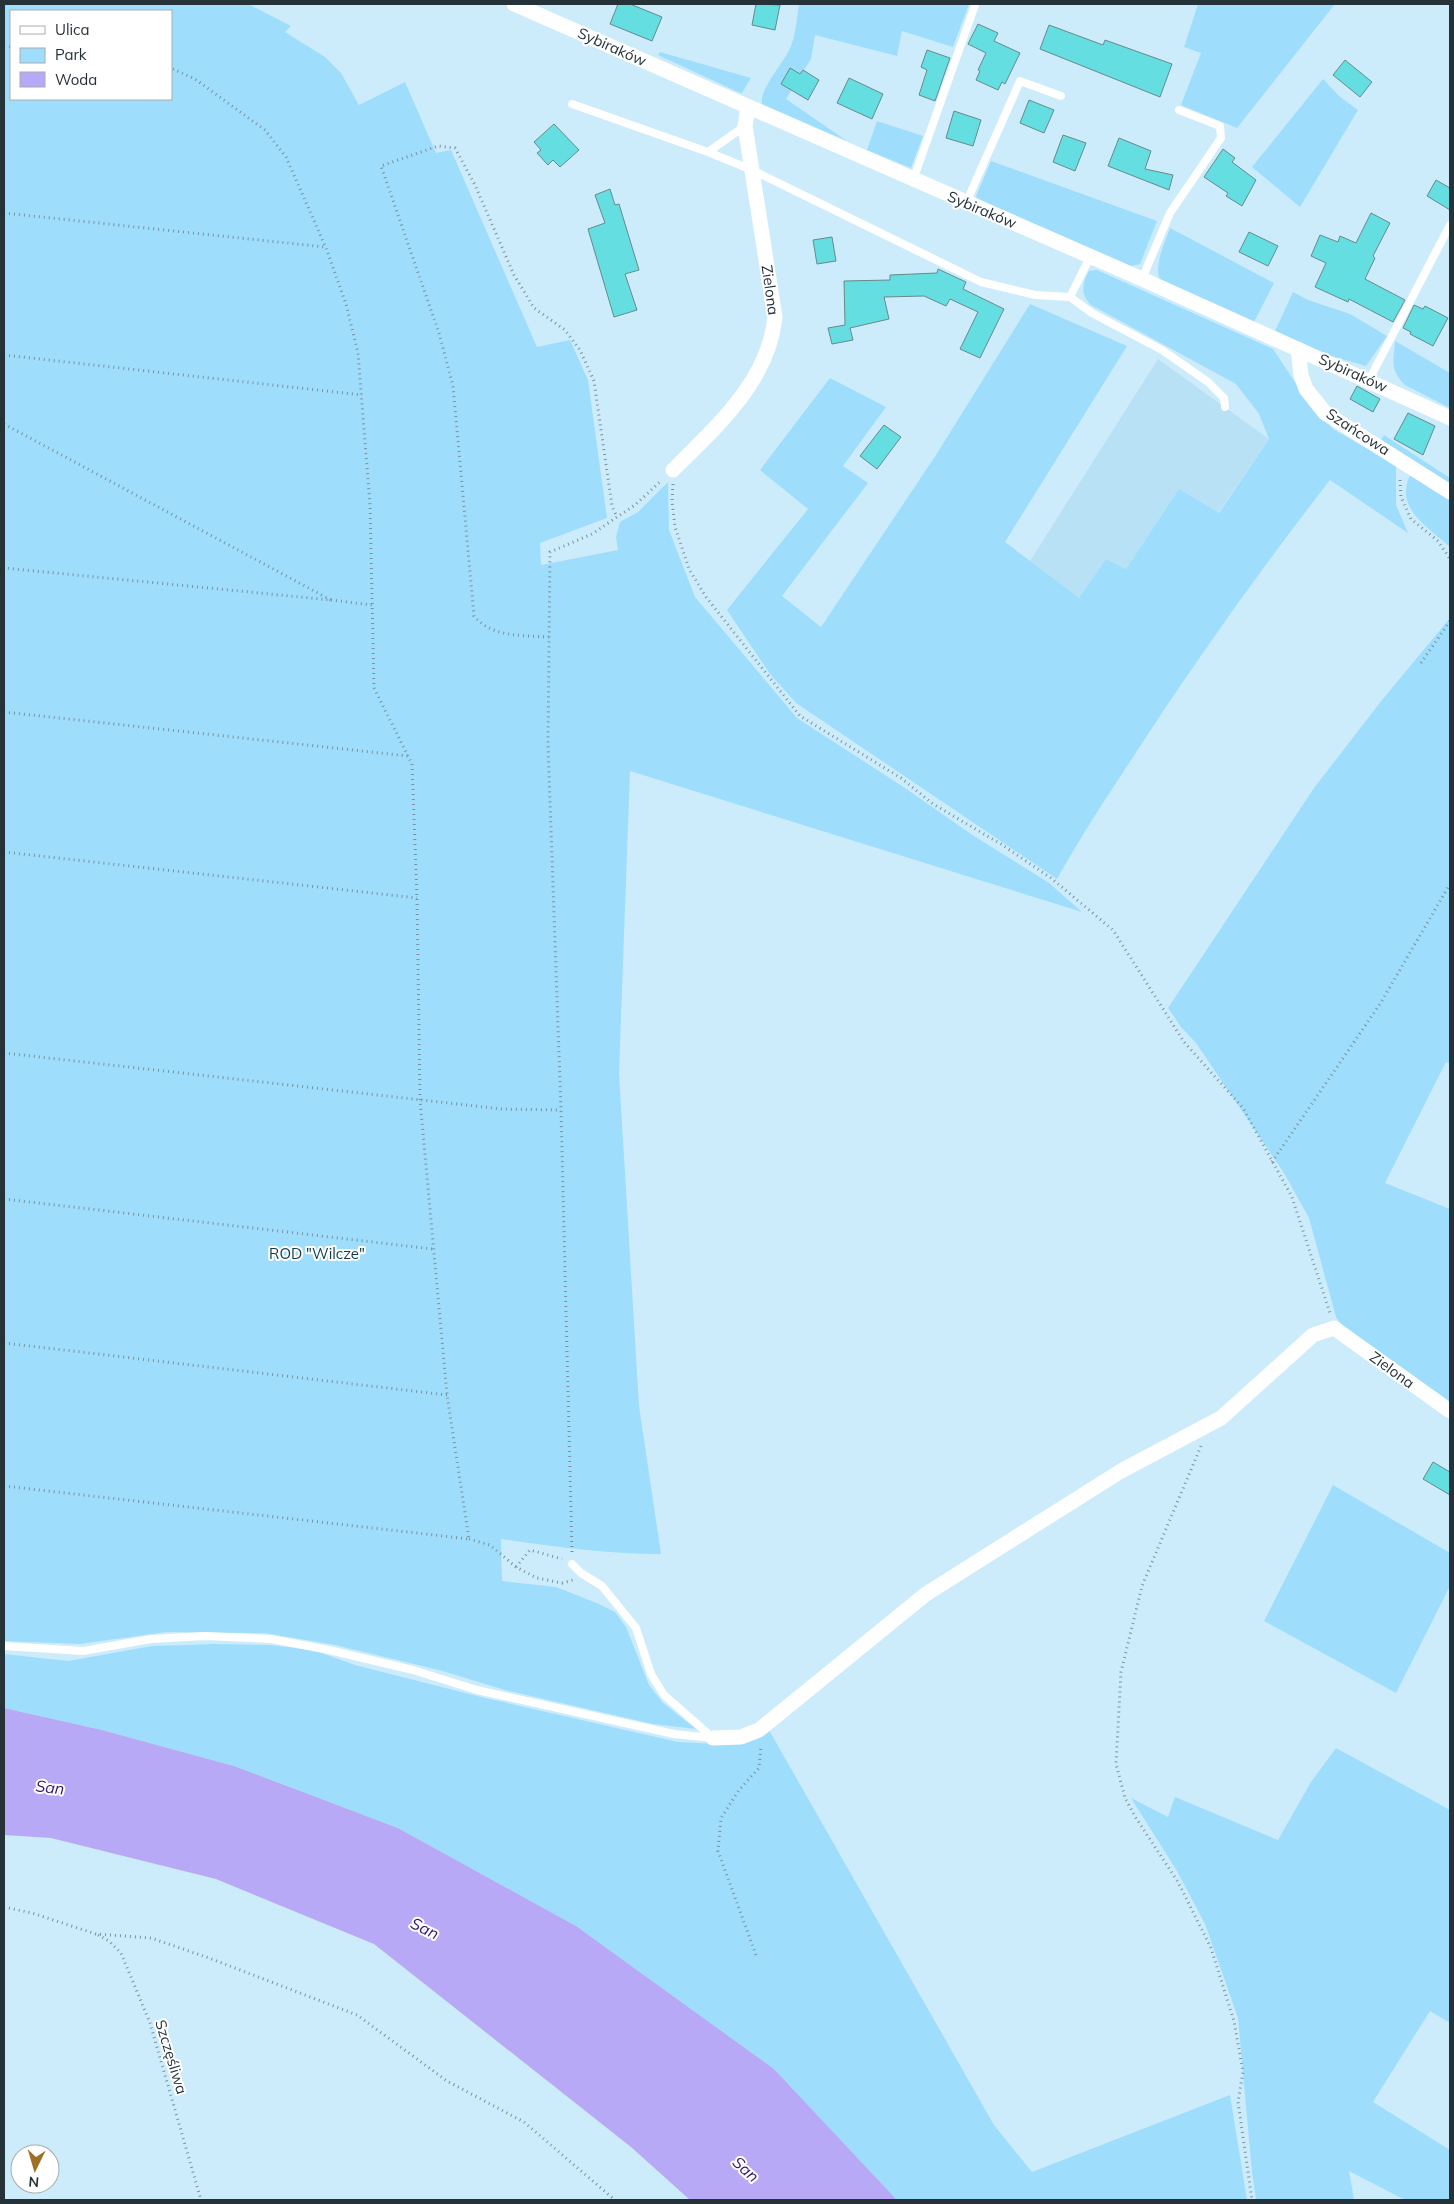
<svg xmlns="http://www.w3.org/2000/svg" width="1454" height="2204" font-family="Mulish,sans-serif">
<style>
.built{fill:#b9e1f5}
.green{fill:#9edefc;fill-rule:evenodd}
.water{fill:#b7a9f6}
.building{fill:#64dee1;stroke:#678a8b}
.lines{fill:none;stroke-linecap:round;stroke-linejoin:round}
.path{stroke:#7b929d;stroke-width:3;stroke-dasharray:1 4;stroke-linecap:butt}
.service{stroke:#fff;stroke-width:8}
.minor{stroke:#fff;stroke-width:15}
.labels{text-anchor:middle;stroke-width:4;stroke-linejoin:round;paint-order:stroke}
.street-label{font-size:15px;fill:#253238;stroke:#fff}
.park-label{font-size:15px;fill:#0f3b4c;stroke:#fff}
.water-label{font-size:16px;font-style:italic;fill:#33156c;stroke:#fff}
</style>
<rect width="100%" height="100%" fill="#ccecfc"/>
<!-- built -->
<path class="built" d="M1158 359 1269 439 1218 513 1179 489 1126 569 1106 559 1079 599 1030 561Z"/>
<!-- green -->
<path class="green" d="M4 4H248L291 26 285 32 325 57 341 73 359 105 405 82 436 153 451 150 537 347 570 340 588 380 607 518 540 543 541 565 618 550 616 537 620 522 638 512 668 482 669 530 695 597 797 718 905 788 971 834 1049 883 1082 912 630 771 619 1073 639 1406 661 1554C607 1554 555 1547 501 1539L502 1581 556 1587 599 1604 615 1612 626 1627 649 1685 663 1703 696 1729 653 1724 505 1690 439 1670 335 1645 265 1633 167 1632 79 1644 4 1641ZM11 11H171V99H11Z
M799 4H969L953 47 902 31 897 56 815 35 811 59 786 99 847 141 762 104C759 88 786 61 791 46 796 33 797 17 799 4Z
M1198 4H1335L1237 128 1181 105 1201 53 1184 47Z
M660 52 751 78 742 93 738 92 658 55Z
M1323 79 1340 97 1358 110 1300 207 1252 167Z
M877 121 923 136 911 168 867 150Z
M991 161 1157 221 1140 264 1131 266 978 199 976 196Z
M1170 228 1274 283 1254 322 1160 280C1154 264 1164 245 1170 228Z
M1097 270 1273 349 1301 391 1333 429 1396 465V505L1408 533 1330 480C1261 569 1196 660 1135 754 1108 795 1081 836 1057 879L796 703 770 674 727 610 808 509 760 470 830 378 886 407 843 466 868 483 782 596 821 627 936 455 1030 304 1127 346 1005 542 1079 598 1106 559 1126 569 1179 489 1219 513 1269 439 1259 414 1236 384 1091 305C1080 293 1082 284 1089 271Z
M1293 292 1308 300 1350 314 1387 336 1366 366 1328 355 1275 331Z
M1395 341 1450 373V408L1405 385C1389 369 1394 361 1395 341Z
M1384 435 1450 478V486L1380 441Z
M1411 473 1450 499V547C1427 526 1393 508 1411 473Z
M1450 618V1064L1446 1062 1385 1183 1450 1209V1406L1349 1335 1336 1317 1309 1218 1284 1173 1196 1043 1181 1027 1168 1008 1314 788 1382 700Z
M1333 1485 1450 1553V1586L1396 1693 1264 1621Z
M214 1644 270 1645 313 1650 355 1665 481 1697 678 1742 717 1744 769 1730 994 2125 1032 2172 1230 2095 1247 2200H897L774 2069 576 1926 398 1828 234 1766 102 1730 4 1708V1654L68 1661 152 1646Z
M1336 1748 1450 1810V2023L1430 2011 1373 2102 1450 2150V2200H1405L1349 2171 1354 2200H1256L1252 2172 1238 2018 1205 1924 1177 1871 1131 1798 1168 1817 1175 1797 1278 1840 1311 1782Z"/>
<!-- water -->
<path class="water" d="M4 1708 102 1730 234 1766 398 1828 576 1926 774 2069 897 2200H690L631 2147 374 1944 216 1879 51 1838 4 1835Z"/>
<!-- building -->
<path class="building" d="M618 4H630L662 17 652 41 610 24Z
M756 4 780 5 775 30 752 25Z
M978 24 998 33 994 41 1020 53 1005 84 1002 82 998 90 976 80 980 71 978 70 986 53 968 44Z
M1049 25 1103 45 1105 40 1172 64 1160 97 1040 49Z
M927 50 950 58 935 101 919 95 927 70 921 67Z
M1345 60 1372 82 1360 97 1333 75Z
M790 68 800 74 803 70 819 80 808 100 781 84Z
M849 78 883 94 872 119 837 103Z
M1029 100 1054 110 1044 133 1020 123Z
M954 111 981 120 973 146 946 138Z
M554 124 579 150 560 167 553 160 548 165 537 153 541 150 534 142Z
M1063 135 1086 143 1075 171 1053 162Z
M1119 138 1151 151 1145 169 1173 175 1169 190 1108 166Z
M1223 149 1235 158 1232 162 1256 180 1242 206 1226 196 1228 193 1204 177Z
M1436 180 1450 188V210L1427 196Z
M610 189 615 205 619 204 639 270 625 274 637 310 614 317 588 229 605 223 595 195Z
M1371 213 1390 223 1373 256 1375 258 1365 279 1405 300 1393 322 1349 299 1348 302 1315 287 1326 263 1311 256 1320 235 1338 242 1340 236 1356 243Z
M1249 232 1278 246 1268 266 1239 252Z
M832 237 836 261 817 264 813 240Z
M938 269 966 282 963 289 1004 309 980 358 960 349 978 312 950 299 946 306 924 296 884 297 889 319 850 328 853 340 832 344 828 328 845 325 844 281 890 280V275L937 273Z
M1414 305 1423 309 1425 306 1448 318 1433 346 1410 334 1411 332 1403 328Z
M1357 386 1380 399 1373 412 1350 399Z
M1408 413 1435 426 1423 455 1394 439Z
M884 425 901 437 877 469 860 456Z
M1433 1462 1450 1472V1495L1423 1479Z"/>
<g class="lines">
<!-- path -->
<path class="path" d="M4 46 11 47
M4 213 325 247
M4 355 362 395
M4 424 331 600 4 568
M1400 480 1401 497 1411 519 1438 541 1450 559
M673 484 672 501 675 527 689 569 706 597 800 716 901 778 933 804 1001 844 1051 878 1113 930 1184 1042 1243 1108 1292 1197 1330 1313
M331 600 372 605
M549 637C522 635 493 638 474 616L453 386 439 333 381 166 438 146 455 148 475 185 514 275 534 308 565 330 580 350 594 381 612 506 617 517
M1421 663 1450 621
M4 712 408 756
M4 852 417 898
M4 1053 502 1109 561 1110
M1272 1162 1380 1004 1450 884
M4 1199 433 1249
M4 1343 447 1395
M1201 1446 1142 1586 1121 1672 1116 1764 1125 1798 1136 1818 1178 1882 1211 1948 1234 2021 1243 2072 1238 2102 1252 2200
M4 1486 469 1539 447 1395 420 1100 417 898 412 764 374 688 370 505 358 353 346 304 326 248 286 157 265 130 195 79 171 68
M469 1539 490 1545 516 1567 537 1578 562 1583 573 1580
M572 1552 561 1110 548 745 550 552 592 534 635 505 662 480
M516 1567 530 1550 562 1559
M4 1907 32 1913 96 1934 151 1938 209 1958 357 2015 447 2081 524 2122 615 2200
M98 1935 109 1941 121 1953 150 2023 201 2200
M756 1955 718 1851 721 1818 739 1790 759 1768 761 1746"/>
<!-- service -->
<path class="service" d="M572 104 708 152
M745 126 708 152 752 170 981 282 1035 295 1070 297 1090 257
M913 180 975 5
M966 203 1020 81 1061 96
M1142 279 1170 213 1221 138 1220 126 1179 110
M1070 297 1092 313 1162 350 1208 382 1224 398 1225 407
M1369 380 1450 225
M572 1564 581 1573 602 1586 636 1628 651 1674 664 1695 713 1738
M4 1646 83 1651 151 1639 205 1636 271 1639 329 1650 413 1670 477 1690 674 1734 713 1738"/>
<!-- minor -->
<path class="minor" d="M514 4 1142 279 1450 418
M1298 349 1301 375 1306 389 1325 413 1450 492
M673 470C716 427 769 381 775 317L745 126 748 107
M713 1738 741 1737 759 1730 926 1594 1121 1471 1221 1418 1313 1335 1334 1328 1450 1411"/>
</g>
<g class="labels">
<!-- street labels -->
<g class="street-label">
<text transform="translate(612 47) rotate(24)" y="5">Sybiraków</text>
<text transform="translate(982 210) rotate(23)" y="5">Sybiraków</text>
<text transform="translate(770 290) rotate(82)" y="5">Zielona</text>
<text transform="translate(1353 373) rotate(24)" y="5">Sybiraków</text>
<text transform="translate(1358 432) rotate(33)" y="5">Szańcowa</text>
<text transform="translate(1392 1370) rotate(36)" y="5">Zielona</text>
<text transform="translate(171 2057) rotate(73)" y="5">Szczęśliwa</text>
</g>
<!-- park labels -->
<g class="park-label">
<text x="317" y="1259">ROD "Wilcze"</text>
</g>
<!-- water labels -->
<g class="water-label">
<text transform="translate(50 1787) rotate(7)" y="6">San</text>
<text transform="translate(425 1928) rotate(26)" y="6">San</text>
<text transform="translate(746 2169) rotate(43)" y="6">San</text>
</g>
</g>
<!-- border -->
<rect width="1454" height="2204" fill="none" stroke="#253238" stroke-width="10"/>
<!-- legend -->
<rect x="10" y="10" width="162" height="90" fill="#ffffff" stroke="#a8adaf"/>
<rect x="20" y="26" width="25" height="8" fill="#ffffff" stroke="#a8adaf"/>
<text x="55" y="35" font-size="15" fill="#253238">Ulica</text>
<rect x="20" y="48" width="25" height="15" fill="#9edefc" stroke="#a8adaf"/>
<text x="55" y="60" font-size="15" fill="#253238">Park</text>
<rect x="20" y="72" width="25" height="15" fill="#b7a9f6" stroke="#a8adaf"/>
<text x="55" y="85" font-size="15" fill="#253238">Woda</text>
<!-- north arrow -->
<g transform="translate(35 2169) rotate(185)"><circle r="24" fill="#ffffff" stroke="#a8adaf"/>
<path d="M0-4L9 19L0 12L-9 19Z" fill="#a06e24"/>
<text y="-8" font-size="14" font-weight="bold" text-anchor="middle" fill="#253238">N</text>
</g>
</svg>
